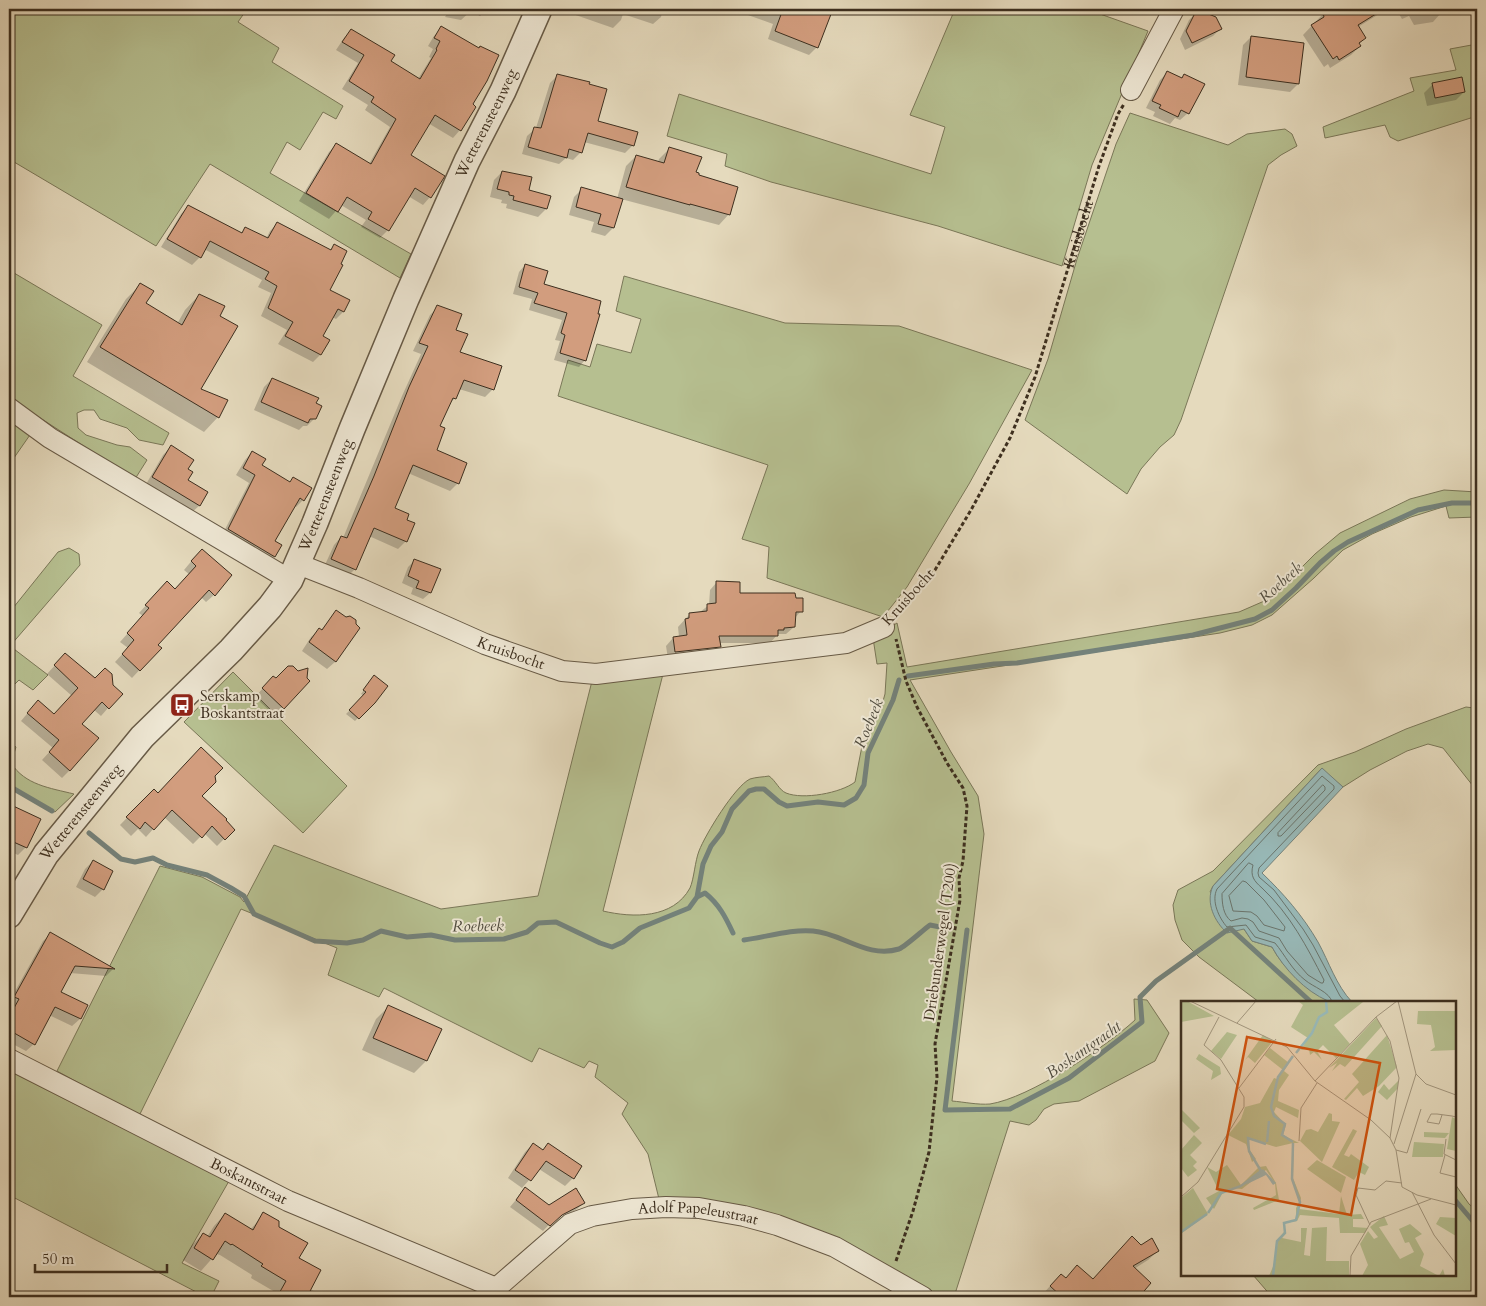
<svg xmlns="http://www.w3.org/2000/svg" width="1486" height="1306" font-family="Cardo,serif">
<style>
.green{fill:#b6bf90;stroke:#7a7758}
.water{fill:#98b9b8;stroke:#74827b}
.shadow{fill:#0003}
.lines{fill:none;stroke-linecap:round;stroke-linejoin:round}
.shore{stroke:#6a746c;stroke-width:1}
.stream{stroke:#74827b;stroke-width:5}
.building{fill:#d29d7e;stroke:#3d2f1f}
.minor-casing{stroke:#675a46;stroke-width:22}
.tertiary-casing{stroke:#675a46;stroke-width:28}
.path{stroke:#3d2f1f;stroke-width:3;stroke-dasharray:4 2.5;stroke-linecap:butt}
.minor{stroke:#eee7d4;stroke-width:20}
.tertiary{stroke:#eee7d4;stroke-width:25}
.labels{text-anchor:middle;stroke-width:4;stroke-linejoin:round;paint-order:stroke}
.street-label{font-size:15px;fill:#3d2f1f;stroke:#eee7d4}
.poi-label{font-size:15px;fill:#3d2f1f;stroke:#eee7d4;text-anchor:start}
.water-label{font-size:16px;font-style:italic;fill:#4f4b3e;stroke:#eee7d4}
.inset-river{fill:none;stroke:#98b9b8;stroke-width:2.5}
.inset-road{fill:none;stroke:#a2967e;stroke-width:1}
.view{fill:#ce530f;fill-opacity:0.15;stroke:#ce530f;stroke-width:2.5}
.inset-edge{fill:none;stroke:#3d2f1f;stroke-width:2.5}
</style>
<rect width="100%" height="100%" fill="#e5dabd"/>
<filter id="stains"><feTurbulence type="fractalNoise" baseFrequency=".004" numOctaves="4"/><feColorMatrix values="0 0 0 0 .2 0 0 0 0 .09 0 0 0 0 .02 0 0 0 .5 -.17"/></filter>
<radialGradient id="worn" r=".72"><stop offset=".6" stop-color="#630" stop-opacity="0"/><stop offset="1" stop-color="#630" stop-opacity=".3"/></radialGradient>
<!-- green -->
<path class="green" d="M9 9H247L238 22 279 48 272 62 343 106 336 119 323 112 300 150 287 142 270 173 411 254 400 278 210 164 156 246 9 159Z
M955 9H1086L1148 31 1092 165 1062 266 938 226 771 182 725 166 727 154 667 136 679 94 931 174 945 127 910 115Z
M1477 44V116L1398 141 1390 137 1385 125 1325 138 1323 127 1414 91 1410 78 1456 70 1450 49Z
M1130 113 1228 145 1247 134 1285 129 1292 134 1297 146 1281 155 1268 165 1181 420 1174 435 1160 447 1141 469 1127 494 1025 420 1048 359 1077 259 1116 144Z
M9 270 102 325 73 376 169 433 163 445 139 440 127 428 100 419 94 410H84L77 413 78 428 86 435 117 445 130 447 147 460 135 479 9 398Z
M624 276 785 323 899 326 1032 370 969 484 907 587 883 617 767 578 769 547 742 539 768 465 558 396 568 360 590 367 597 344 631 353 641 319 616 311Z
M9 415 32 432 9 465Z
M1444 490 1477 492V517L1449 518 1446 506 1411 517 1372 534 1343 550 1314 578 1272 615 1252 625 1220 633 910 680 951 752 978 796 984 834 952 1101C964 1102 978 1105 990 1104 1029 1098 1106 1047 1135 1020L1134 999 1147 1000 1169 1033 1155 1061 1079 1101 1054 1104 1044 1109 1036 1120 1029 1125 1010 1121 954 1297H937L870 1257 659 1199 648 1154 622 1114 628 1103 595 1077 598 1065 589 1061 584 1068 539 1048 532 1062 384 988 379 997 328 975 337 948 241 909 139 1116 57 1071 160 866 202 877 240 897 244 902 274 845 441 909 538 896 592 681 663 674 603 911C633 918 673 919 690 888 694 879 695 861 699 851 705 835 735 786 750 779 756 777 764 777 769 776 776 781 779 790 786 793 803 800 841 793 855 782L862 746 871 726 881 708 885 694 887 663 877 664 873 638 897 623 907 667 1239 612 1262 602 1279 590 1315 554 1340 533 1410 499Z
M69 548 79 554 80 565 10 646 48 675 33 690 19 680 9 690V613L58 552Z
M233 672 347 786 303 833 184 722Z
M1466 707 1474 708 1477 716V791L1443 748 1428 744 1407 751 1370 770 1343 787 1321 769 1213 886 1210 892 1244 929 1252 941 1272 947C1285 972 1307 987 1330 1002H1259L1199 957 1182 940 1175 920 1173 905 1178 890 1213 871 1318 765 1355 752 1406 729Z
M9 741 16 747 11 763C25 785 50 788 74 794L55 812 9 787Z
M9 1071 229 1181 182 1263 219 1281 211 1297H206L9 1195Z
M1455 1184 1469 1204 1477 1211V1297H1272L1253 1275H1455Z"/>
<!-- water -->
<path class="water" d="M1322 768 1343 787 1262 873C1283 893 1303 916 1318 942 1329 962 1336 985 1352 1002 1345 1002 1334 1004 1328 1001 1305 991 1284 969 1272 947L1252 941 1244 929 1227 933C1215 922 1205 903 1213 886Z"/>
<!-- shadow -->
<path class="shadow" d="M442 9H488L480 16 471 11 461 20 445 17 448 12Z
M568 9H663L661 17 653 24 623 14 621 20 613 28 567 12Z
M731 9H832L817 47 809 55 768 39 773 24Z
M1332 9H1387L1358 27 1365 38 1359 44 1360 46 1351 55 1330 68 1328 64 1324 67 1303 35 1323 14Z
M1396 9H1438L1441 13 1433 22 1414 25 1409 16 1402 19Z
M1196 13 1220 29 1213 36 1185 50 1180 39 1189 20Z
M442 28 471 105 460 130 453 138 428 123 409 155 430 197 423 205 408 196 388 230 380 238 361 227 366 220 341 205 329 219 299 201 329 152 337 144 369 164 390 127 365 110 368 105 342 89 358 63 336 50 344 38 351 31 389 62 418 79 431 58 429 57 433 49 428 46 434 36Z
M1251 37 1298 84 1290 92 1238 85 1243 45Z
M1167 73 1181 79 1184 76 1188 113 1180 120 1175 118 1170 124 1153 116 1155 112 1146 108 1160 80Z
M558 75 588 85 596 122 633 145 625 153 584 142 581 152 573 160 566 158 559 164 522 154 527 136 536 128 550 83Z
M1461 79 1464 92 1456 100 1427 106 1424 93 1432 85Z
M669 149 695 173 729 214 719 225 621 199 613 228 605 236 591 232 594 222 569 215 574 197 582 189 617 199 626 166 636 156 658 162 659 159Z
M502 172 527 190 550 197 546 209 538 217 506 208 507 204 501 203 502 200 490 197 494 180Z
M189 206 240 234 246 228 266 239 270 231 277 224 329 251 335 245 329 290 343 312 336 319 332 317 322 337 328 340 320 355 313 362 278 344 287 330 261 316 271 293 258 287 262 280 204 249 200 257 192 265 161 247 181 214Z
M525 265 543 285 599 302 585 360 579 367 554 360 560 341 555 340 562 320 529 310 532 299 513 294 519 272Z
M141 284 144 304 177 324 185 310 199 295 218 316 199 389 218 417 204 432 87 362 126 299Z
M438 307 454 331 458 353 500 367 492 390 485 397 459 389 455 398 448 405 438 427 435 451 458 483 450 491 408 473 393 508 405 520 406 541 398 549 369 536 355 569 347 577 324 567 334 545 341 537 343 538 402 396 421 354 413 351 430 315Z
M272 379 315 403V418L307 426H303L299 430 254 410 264 387Z
M9 443 13 446 9 452Z
M171 447 186 469V481L206 493 199 506 191 513 145 486 163 455Z
M252 452 261 465 303 500 296 507 294 506 273 541 280 546 274 557 267 564 221 537 249 483 236 475 245 460Z
M194 558 214 595 206 602 201 597 157 645 160 648 132 678 115 662 128 648 120 642 143 616 139 613 159 591 175 590 190 575 184 570Z
M415 560 439 570 430 593 423 599 411 594 413 588 402 583 408 567Z
M717 582 739 594 801 611 794 619V627L786 634H778L770 643H719V646L712 653 668 659 666 646 673 638 679 637 678 627 689 615 700 612 709 605 710 590Z
M336 612 359 628 335 662 327 669 302 651 311 637 319 630H321Z
M58 662 95 679 108 708 101 716 94 710 81 725 70 770 62 778 42 760 53 748 21 721 31 709 54 716 72 696 47 674Z
M374 676V702L355 721 346 714 364 696 361 694Z
M273 677 276 680 283 708 275 716 255 697Z
M154 790 158 794 200 796 233 830 217 846 204 833 193 844 164 817 146 837 138 829 131 836 120 825Z
M9 801 13 803 11 807 26 847 18 855 9 851Z
M93 861 103 889 95 897 76 887 85 869Z
M51 934 113 969 106 976 70 973 59 992 86 1006 80 1019 72 1026 49 1015 34 1044 26 1051 9 1042V1013L12 1007 9 1005V1002L43 941Z
M388 1007 440 1030 426 1061 414 1073 362 1050 376 1019Z
M533 1144 542 1151 548 1145 573 1178 565 1186 539 1169 522 1188 508 1178 525 1152Z
M578 1188 576 1191 584 1203 577 1209 566 1216 562 1211 543 1231 510 1207 525 1189 549 1206Z
M225 1214 250 1230 264 1214 277 1228 298 1259 310 1289 325 1297H273L275 1292 251 1278 252 1275 220 1255 216 1254 201 1271 183 1260 192 1245 203 1234 207 1237 214 1226Z
M1141 1246 1158 1251 1148 1260 1134 1269 1150 1283 1137 1297 1041 1296 1051 1285 1065 1279 1092 1280Z
M367 1294 373 1297H364Z"/>
<g class="lines">
<!-- shore -->
<path class="shore" d="M1323 785 1325 787V790L1281 836H1278V833Z
M1249 863 1253 865C1250 876 1254 881 1262 888 1290 914 1307 947 1324 980L1323 983H1321L1308 975 1287 951 1279 938 1259 931 1253 922 1248 919 1242 918 1231 921C1223 915 1222 903 1222 894Z
M1243 881 1246 882 1264 900 1285 927 1284 931 1264 925 1257 916 1251 912 1233 911 1229 896Z
M1332 1002C1330 992 1313 987 1305 980 1292 970 1285 955 1275 943L1255 937 1246 925 1227 927C1219 918 1211 901 1217 889L1322 776 1334 786V789L1259 868 1258 873 1259 877 1274 890 1303 929 1313 945 1340 996 1345 1002"/>
<!-- stream -->
<path class="stream" d="M908 676 994 664 1017 663 1193 635 1255 619 1272 610 1296 588 1320 563 1334 551 1348 542 1418 510 1452 503H1477
M9 786 52 811
M89 833 121 859 135 862 153 858 167 865 207 875 231 888 244 896 254 914 315 941 347 943 363 940 381 931 407 937 431 935 455 940 504 939 527 932 538 923 556 922 600 943 612 947 623 942 640 928 689 908 697 897 703 864 711 846 722 832 732 809 749 791 756 789H764L779 802 787 806 818 802 844 805 856 798 864 785 868 753 893 700 899 680
M697 897 705 893C719 904 726 918 733 933
M967 930 945 1110 1010 1109 1069 1078 1142 1022 1140 997 1156 981 1230 928 1311 1002
M744 940C767 937 791 929 813 931 842 933 867 959 899 949 906 946 923 930 930 925L945 928
M1455 1200 1477 1226"/>
</g>
<!-- building -->
<path class="building" d="M783 9H833L818 48 775 31Z
M1330 9H1384L1358 25 1366 38 1359 43 1361 46 1339 60 1337 56 1333 59 1311 25 1324 17 1323 13Z
M1196 11H1201L1216 17 1222 29 1192 43 1186 31Z
M441 26 479 48 480 46 499 55 487 81 473 104 476 107 461 131 435 115 411 155 445 176 431 198 415 188 389 231 368 219 372 212 347 197 338 212 306 193 336 143 371 164 396 119 371 102 374 97 349 81 364 55 342 42 351 29 395 55 391 61 420 79 437 50 436 49 440 41 434 38Z
M1251 36 1304 43 1299 84 1246 77Z
M1167 71 1182 78 1184 74 1205 84 1189 114 1181 110 1178 117 1159 108 1161 105 1152 101Z
M557 74 590 82 589 84 607 89 598 121 638 132 634 146 588 133 582 153 569 149 567 158 528 147 534 127 541 128Z
M1462 77 1465 92 1435 98 1432 83Z
M669 147 702 157 696 172 699 173V175L738 187 730 215 690 204V205L626 187 636 155 664 163Z
M502 171 532 177 529 190 551 196 547 209 513 200 514 196 509 195V192L497 189Z
M581 187 623 199 614 228 598 224 601 214 576 207Z
M188 205 242 233 245 227 268 238 277 222 331 250 334 244 347 251 341 264 343 265 330 290 350 300 344 312 338 309 323 336 330 340 321 355 285 336 293 322 268 308 277 286 265 279 269 272 210 241 201 258 167 239Z
M525 264 548 271 544 284 601 301 598 314H600L586 361 560 353 565 335 561 333 567 313 534 303 538 293 519 287Z
M140 283 154 291 146 303 182 325 199 294 225 306 220 316 238 326 201 389 228 400 219 418 100 347Z
M437 305 462 314 456 330 468 334 460 352 502 366 494 390 464 380 456 399 453 398 440 426 445 428 437 450 467 463 459 484 413 465 395 508 409 514 407 520 415 523 407 542 374 528 356 570 331 559 341 536 347 538 374 476 409 387 428 346 419 343Z
M272 378 319 398 316 403 322 406 316 419H310L308 423 261 402Z
M171 445 194 460 188 469 193 472 188 480 208 492 200 506 152 477Z
M252 451 266 459 262 465 290 482 293 477 312 488 304 501 300 498 275 541 282 545 275 557 228 529 255 475 243 468Z
M202 549 232 575 215 596 209 590 158 645 162 648 140 671 122 654 134 640 127 633 149 608 145 605 167 581 175 589 196 566 191 561Z
M414 559 441 569 431 593 416 588 419 581 408 576Z
M716 581 740 582V593H795L796 598H803V612H796L795 627 784 628V630H778V636H719L721 647 675 652 673 637 687 635 685 619 689 618V613L707 611V604L716 603Z
M336 610 346 617 350 616 356 620V624L360 628 336 662 309 642 319 628 322 630Z
M65 653 95 678 105 668 112 674 113 685 123 694 109 709 102 702 82 724 99 738 70 771 49 752 59 740 27 713 38 700 54 714 78 688 54 665Z
M288 666H293L298 671 308 668 307 678 310 681 284 709 262 688 273 676 276 678Z
M374 675 388 686 375 703 359 719 349 710 366 692 363 690Z
M201 747 223 768 215 776 216 782 202 796 227 819 226 820 235 830 225 840 212 826 202 838 172 810 154 830 145 822 140 829 126 817 154 789 158 793Z
M9 804 41 819 27 848 9 840Z
M93 860 113 871 104 890 83 879Z
M50 932 115 969 75 966 61 992 88 1005 81 1019 55 1007 35 1045 9 1030V1017L19 999 14 997Z
M388 1005 442 1029 427 1061 373 1038Z
M533 1143 543 1150 548 1143 582 1166 574 1179 546 1161 531 1181 515 1170Z
M525 1187 549 1205 576 1188 585 1203 562 1215 550 1226 516 1200Z
M263 1212 279 1221V1227L308 1243 299 1258 321 1270 307 1297H277L286 1281 261 1266 263 1264 232 1244 231 1245 225 1241 213 1260 194 1248 203 1233 210 1237 225 1213 253 1230Z
M1132 1236 1141 1245 1152 1238 1159 1251 1133 1266 1151 1283 1139 1297H1062L1050 1286 1061 1274 1066 1278 1077 1265 1093 1279Z"/>
<g class="lines">
<defs>
<g id="minor">
<path d="M1131 90 1174 9"/>
<path d="M9 408 50 438 290 580"/>
<path id="s2" d="M298 564 359 588 485 644 562 671 596 674 846 643 884 627"/>
<path id="s3" d="M9 1059 288 1201 496 1288"/>
<path id="s4" d="M486 1297 570 1224 592 1216 632 1209 666 1207 699 1208 744 1216 777 1225 835 1247 923 1297"/>
</g>
<g id="tertiary">
<path id="s5" d="M9 915 46 854 142 737 231 650 270 607 290 580 315 523 352 429 406 299 467 161 503 91 539 9"/>
</g>
</defs>
<!-- minor casing -->
<use href="#minor" class="minor-casing"/>
<!-- tertiary casing -->
<use href="#tertiary" class="tertiary-casing"/>
<!-- path -->
<g class="path">
<path id="s1" d="M896 614 935 570 971 510 1010 438 1035 377 1099 166 1118 114 1124 104"/>
<path d="M896 1261 913 1211 929 1152 937 1077 935 1044 960 900 959 878 963 861 967 806 963 788 947 763 917 707 906 681 896 639"/>
</g>
<!-- minor -->
<use href="#minor" class="minor"/>
<!-- tertiary -->
<use href="#tertiary" class="tertiary"/>
</g>
<!-- icons -->
<defs>
<symbol id="bus-square" viewBox="-11 -11 22 22"><rect x="-9" y="-9" width="18" height="18" rx="4" fill="#8f2418" stroke="#eee7d4"/><path d="M-5-6H5V4H4V6H2V4H-2V6H-4V4H-5ZM-3.5-4V0h7V-4ZM-3.5 1.2v1.5H-2V1.2ZM2 1.2v1.5H3.5V1.2Z" fill="#fff"/></symbol>
</defs>
<g fill-rule="evenodd">
<use href="#bus-square" x="168" y="691" width="28" height="28"/>
</g>
<g class="labels">
<!-- street labels -->
<g class="street-label">
<text dy="5" stroke="none"><textPath href="#s5" startOffset="936">Wetterensteenweg</textPath></text>
<text dy="5" stroke="none"><textPath href="#s1" startOffset="426">Kruisbocht</textPath></text>
<text dy="5" stroke="none"><textPath href="#s5" startOffset="531">Wetterensteenweg</textPath></text>
<text transform="translate(908 597) rotate(-48)" y="5">Kruisbocht</text>
<text dy="5" stroke="none"><textPath href="#s2" startOffset="231">Kruisbocht</textPath></text>
<text dy="5" stroke="none"><textPath href="#s5" startOffset="126">Wetterensteenweg</textPath></text>
<text transform="translate(940 942) rotate(-82)" y="5">Driebunderwegel (T200)</text>
<text dy="5" stroke="none"><textPath href="#s3" startOffset="269">Boskantstraat</textPath></text>
<text dy="5" stroke="none"><textPath href="#s4" startOffset="242">Adolf Papeleustraat</textPath></text>
</g>
<!-- poi labels -->
<g class="poi-label">
<text x="200" y="701">Serskamp<tspan x="200" dy="17">Boskantstraat</tspan></text>
</g>
<!-- water labels -->
<g class="water-label">
<text transform="translate(1280 582) rotate(-42)" y="6">Roebeek</text>
<text transform="translate(868 723) rotate(-68)" y="6">Roebeek</text>
<text transform="translate(478 925) rotate(-1)" y="6">Roebeek</text>
<text transform="translate(1083 1049) rotate(-35)" y="6">Boskantgracht</text>
</g>
</g>
<!-- overview -->
<g transform="translate(1181 1001)">
<rect width="275" height="275" fill="#e5dabd"/>
<path d="M1 0H6L33 15 0 21ZM117 0 182 1 153 24 169 43 155 57 142 44 136 50 141 59 133 51 129 54 128 48 120 49 117 54 127 37 110 26 122 4ZM237 10H275V49L249 50 254 46 250 24 236 23ZM195 17 201 25 164 66 159 63 151 70 156 62 148 67ZM46 31 56 34 40 58 30 50ZM82 34 92 40 74 62 67 56 64 59ZM206 34 216 66 198 85 182 95 176 87 165 99 163 98 178 81 171 73ZM89 47 108 62 103 70 108 74 98 89 97 100 118 109 117 117 95 106 93 111 105 124 102 134 118 142H113L112 177 120 197 118 208 158 213 160 195 166 214 180 213 183 218H172V226L187 227 184 232H159L158 217 119 214 116 220 104 222V233L101 237 120 241V227H126L123 254 129 255 131 227 146 226 145 260H168V275H88L94 261 97 239 103 231V222L115 219V207L119 200 111 178 112 142 95 146 68 138V148L75 158 71 161 65 143 47 134 60 118 64 106 79 102 93 77 96 78 102 69 83 54ZM18 53 39 66 40 73 30 79 32 70 15 58ZM217 80V87L206 99 197 91 203 83 208 89ZM0 108 19 127 13 132 0 119ZM148 112 151 113V120L159 121 141 161 119 140 125 129 130 128 137 131ZM271 116 275 118V150L266 148ZM172 128 176 130 163 154 168 156 170 153 188 166 184 174 178 171 173 179 151 166ZM243 131 268 132 264 137 243 136ZM13 134 21 142 9 154 16 161 12 165 16 169 7 176 0 167V149ZM233 141 263 143 262 156H231ZM136 159 165 176 160 192 126 168ZM46 164 60 184 78 166 85 165 95 182 98 199 73 209 72 207 95 194 94 182 85 169 61 188 51 187 41 193 33 208 25 197 38 190 26 166 35 171ZM12 187 27 213 1 232 0 197ZM203 215 207 224 198 226 219 258 233 251 228 241 224 242 218 228 229 223 241 233 234 237 243 253 239 265 258 275 262 268 264 275H181L187 264 179 243 187 230 193 238 197 236 189 226ZM259 216 275 217V235L255 223Z" fill="#b6bf90"/>
<path d="M82 168 95 182 92 184 85 174 64 184Z" fill="#98b9b8"/>
<path class="inset-river" d="M115 52 131 32 138 16 146 11 145 0M112 55 97 76 90 106 93 115 104 123 101 134 112 141M86 141 88 120M27 212 40 192 60 185 80 170 68 150 67 137 85 143M0 231 26 213M92 275 96 240 104 232 103 222 115 219 119 201 111 178 112 142"/>
<path class="inset-road" d="M9 0 106 46 134 80 190 119 209 137 215 149 221 186 236 194 275 204M195 16 209 40 218 77 209 137M56 22 75 0M235 73 245 83 275 94M134 80 195 16 216 0M58 87 95 38M261 114 258 123 246 121 250 113H256L271 115 275 116M265 138 263 153 275 159M118 140 120 107 136 82M213 143 235 73 217 0M215 149 226 152 240 108M264 154 259 172 275 176M231 191 253 234 275 263M0 196 17 181 63 106V96L40 59 23 44 38 16M189 224 175 194 177 187 194 189 205 180 221 182M169 275 170 255 190 221 250 198"/>
<path class="view" d="M66 36 199 62 170 214 36 188Z"/>
<rect width="275" height="275" class="inset-edge"/>
</g>
<!-- margin -->
<rect width="1486" height="1306" fill="none" stroke="#e5dabd" stroke-width="30"/>
<rect x="10" y="10" width="1466" height="1286" fill="none" stroke="#3d2f1f" stroke-width="2.5"/>
<rect x="15" y="15" width="1456" height="1276" fill="none" stroke="#3d2f1f"/>
<!-- scale -->
<path d="M35 1264v8h132v-8" fill="none" stroke="#3d2f1f" stroke-width="2.5"/>
<text x="42" y="1264" font-size="15" fill="#3d2f1f" stroke="#eee7d4" stroke-width="4" paint-order="stroke">50 m</text>
<rect width="100%" height="100%" filter="url(#stains)"/>
<rect width="100%" height="100%" fill="url(#worn)"/>
</svg>
